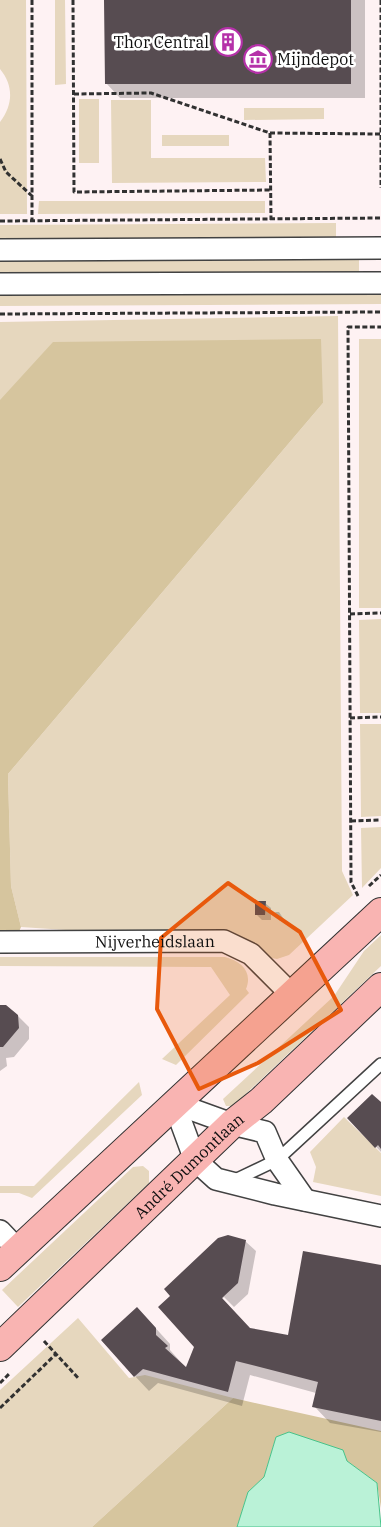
<svg xmlns="http://www.w3.org/2000/svg" width="381" height="1527" font-family="'IBM Plex Serif',serif">
<style>
.green{fill:#e6d7be}
.forest{fill:#d6c59e}
.water{fill:#baf2d7;stroke:#47c38a}
.shadow{fill:#0003}
.building{fill:#574c51}
.lines{fill:none;stroke-linecap:round;stroke-linejoin:round}
.lane-casing{stroke:#424242;stroke-width:14}
.street-casing{stroke:#424242;stroke-width:24}
.secondary-casing{stroke:#313131;stroke-width:30}
.path{stroke:#313131;stroke-width:3;stroke-dasharray:5 2.5;stroke-linecap:butt}
.lane{stroke:#fff;stroke-width:11}
.street{stroke:#fff;stroke-width:21}
.secondary{stroke:#f9b4b2;stroke-width:28}
.marked{fill:#e8590c;fill-opacity:0.2;stroke:#e8590c;stroke-width:4;stroke-linejoin:round}
.labels{text-anchor:middle;stroke-width:5;stroke-linejoin:round;paint-order:stroke}
.poi-label{font-size:16px;fill:#0f0f0f;stroke:#fff;text-anchor:end}
.street-label{font-size:16px;fill:#0f0f0f;stroke:#fff}
</style>
<rect width="100%" height="100%" fill="#fef2f3"/>
<!-- green -->
<path class="green" d="M0 0H26L27 214H0V122C13 105 14 86 0 69Z
M55 0H65L66 84 55 85Z
M79 99H99V163H79Z
M111 100H151V158H265L266 182 112 183Z
M244 108H324V119L244 120Z
M162 135H229V146H162Z
M39 201H265V213L38 214Z
M336 223V241L0 242V225Z
M359 255V274L0 275V257Z
M381 287V304L0 306V290Z
M338 316 342 871 353 895 289 955 277 959 155 936 21 927 11 886 8 774 323 403 0 400V322Z
M359 339H381V608H359Z
M381 619V713H360L359 620Z
M360 724H381V816L361 817Z
M381 827V868L362 888 361 828Z
M381 935V966L233 1106H226L223 1099 334 996 364 951Z
M0 957H225C241 961 253 972 246 989L249 993 176 1065 162 1059 230 995 211 967 0 966Z
M139 1082 142 1095 32 1198 19 1193H0V1186H34Z
M344 1117 381 1153V1196L313 1182 316 1167 310 1152Z
M143 1166 149 1171V1183L18 1307 2 1290 133 1167Z
M78 1318 129 1378 145 1375 233 1398 92 1527H0V1390Z"/>
<!-- forest -->
<path class="forest" d="M321 339 323 403 8 774 11 886 21 927 18 934H0V400L53 342Z
M233 1398 381 1431V1508L377 1483 347 1461 276 1437 264 1477 248 1492 237 1527H92Z"/>
<!-- water -->
<path class="water" d="M289 1432 343 1450 347 1461 377 1483 381 1527H237L248 1492 264 1477 276 1437Z"/>
<!-- shadow -->
<path class="shadow" d="M106 0H365V98H120L106 83Z
M265 903 271 908V920H262L256 914Z
M275 912H279L285 921H280Z
M0 1006 18 1016 29 1027V1039L14 1057 6 1058 7 1066 0 1071Z
M381 1104V1152L349 1118Z
M245 1241 256 1251 248 1294 234 1307 224 1297 222 1299 250 1329 289 1336 381 1266V1432L330 1423 314 1406 316 1393 250 1375 242 1406 158 1383 149 1391 102 1341 151 1323 170 1344V1350L187 1369Z"/>
<!-- building -->
<path class="building" d="M104 0H351V84H105Z
M255 901H266L265 915H255Z
M0 1005H6L18 1015 19 1028 3 1047H0Z
M372 1094 381 1102V1149L378 1145 375 1148 347 1118Z
M228 1235 246 1240 238 1283 222 1298 250 1328 288 1335 303 1251 381 1265V1421L312 1407 318 1382 236 1361 228 1392 143 1369 134 1377 101 1340 137 1307 156 1328V1335L168 1346 165 1348 186 1367 194 1347 158 1307 170 1296 164 1289 218 1238Z"/>
<g class="lines">
<defs>
<path id="lane" d="M233 1181 277 1160 381 1064"/>
<g id="street">
<path d="M0 250 381 248"/>
<path d="M0 284 381 283"/>
<path id="s1" d="M0 942 224 941 251 954 291 994"/>
<path d="M174 1103 195 1160 216 1179 275 1194 381 1216"/>
<path d="M174 1103 232 1124 265 1132 277 1160 305 1200"/>
<path d="M0 1231 18 1250"/>
</g>
<g id="secondary">
<path d="M0 1267 381 912"/>
<path id="s2" d="M0 1347 232 1124 261 1101 381 987"/>
</g>
</defs>
<!-- lane casing -->
<use href="#lane" class="lane-casing"/>
<!-- street casing -->
<use href="#street" class="street-casing"/>
<!-- secondary casing -->
<use href="#secondary" class="secondary-casing"/>
<!-- path -->
<path class="path" d="M32 0V221
M73 0 74 192 270 190
M381 0V188
M74 94 151 93 270 133 271 220
M270 133 380 134
M0 159 6 172 32 196
M0 221 381 218
M0 314 381 312
M350 614 381 613
M350 718 381 717
M351 821 381 820
M369 886 381 875
M358 896 351 882 348 327H381
M44 1341 79 1379
M0 1383 10 1373
M0 1408 56 1354"/>
<!-- lane -->
<use href="#lane" class="lane"/>
<!-- street -->
<use href="#street" class="street"/>
<!-- secondary -->
<use href="#secondary" class="secondary"/>
</g>
<!-- marked area -->
<path class="marked" d="M228 883 300 932 341 1010 258 1063 199 1089 157 1009 161 938Z"/>
<!-- icons -->
<defs>
<symbol id="building-ring" viewBox="-11 -11 22 22"><circle r="9.5" fill="#fff" stroke="#b531a9" stroke-width="1.5"/><path d="M-4-6H4V6H1V3H-1V6H-4ZM-2.5-4.3h1.7v1.8h-1.7ZM.8-4.3h1.7v1.8H.8ZM-2.5-1h1.7V.8h-1.7ZM.8-1h1.7V.8H.8Z" fill="#b531a9"/></symbol>
<symbol id="museum-ring" viewBox="-11 -11 22 22"><circle r="9.5" fill="#fff" stroke="#b531a9" stroke-width="1.5"/><path d="M0-6L6-3V-2H-6V-3ZM-5-1h2V3h-2ZM-1-1h2V3h-2ZM3-1h2V3H3ZM-6 4H6V6H-6Z" fill="#b531a9"/></symbol>
</defs>
<g fill-rule="evenodd">
<use href="#building-ring" x="212" y="26" width="32" height="32"/>
<use href="#museum-ring" x="242" y="43" width="32" height="32"/>
</g>
<g class="labels">
<!-- poi labels -->
<g class="poi-label">
<text x="209" y="48">Thor Central</text>
<text x="277" y="65" text-anchor="start">Mijndepot</text>
</g>
<!-- street labels -->
<g class="street-label">
<text dy="6" stroke="none"><textPath href="#s1" startOffset="155">Nijverheidslaan</textPath></text>
<text dy="6" stroke="none"><textPath href="#s2" startOffset="262">André Dumontlaan</textPath></text>
</g>
</g>
</svg>
